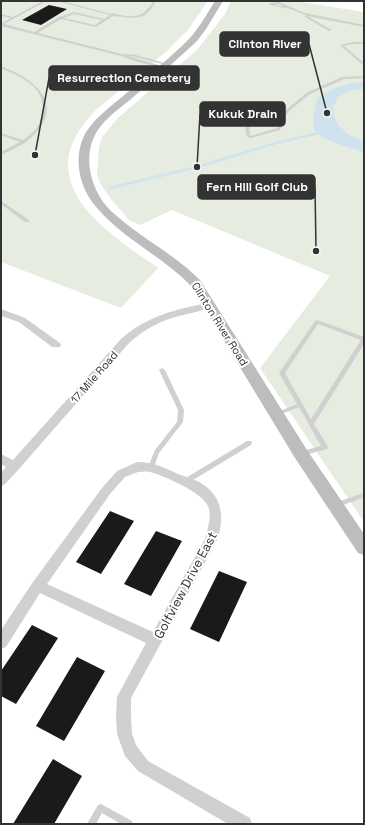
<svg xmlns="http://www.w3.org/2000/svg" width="365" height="825" font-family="'Space Grotesk',sans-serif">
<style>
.green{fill:#e6ecdf}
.water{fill:#cfe2ee}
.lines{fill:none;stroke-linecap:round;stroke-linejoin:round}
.stream-far1{stroke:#cfe2ee;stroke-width:2}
.stream{stroke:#cfe2ee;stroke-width:2.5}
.building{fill:#1a1a1a}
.lane{fill:#d0d0d0;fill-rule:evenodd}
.street{fill:#d0d0d0;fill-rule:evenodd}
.secondary{fill:#bdbdbd;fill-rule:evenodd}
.labels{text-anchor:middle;stroke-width:4;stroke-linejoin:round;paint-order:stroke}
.street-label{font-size:11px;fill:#333;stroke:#fff}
.near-street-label{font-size:13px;fill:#333;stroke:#fff}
.leader{fill:none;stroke:#333;stroke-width:1.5}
.callout-dot{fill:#333;stroke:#fff;stroke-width:1.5}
.callout{fill:#333;stroke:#333;stroke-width:1.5}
.callout-label{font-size:12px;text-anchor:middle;font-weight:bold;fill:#fff}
</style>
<rect width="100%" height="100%" fill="#fff"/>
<!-- green -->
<path class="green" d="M1 1H208L187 31 168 50 97 109C26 179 101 229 158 268L121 308 1 262Z
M231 1H295L364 12V522L260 368 330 276 172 210 140 225 129 220 111 199 100 183 97 174 99 147 102 137 118 118 197 50 225 14Z"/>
<!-- water -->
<path class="water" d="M364 82V89C319 91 328 131 364 141V152C354 149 317 139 314 129 311 120 316 107 317 98 331 88 347 83 364 82Z"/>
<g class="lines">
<!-- stream-far1 -->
<path class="stream-far1" d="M310 135 319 133"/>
<!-- stream -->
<path class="stream" d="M110 188 197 167 276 143 314 134"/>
</g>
<!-- building -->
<path class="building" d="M49 5 67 9 41 25 22 20Z
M110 511 134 521 101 574 76 562Z
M156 531 182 541 151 596 124 584Z
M219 571 247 582 219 642 190 629Z
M32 625 58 638 16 704 1 696V671Z
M77 657 105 671 64 741 36 726Z
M53 759 82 776 54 824H13Z"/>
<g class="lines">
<!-- lane -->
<path class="lane" d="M43 1H46L4 24 34 32 59 17 74 12 104 19 110 15 56 1H61L111 14 114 13C117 15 122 15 126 16 142 17 145 13 154 1H156L150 10 144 16 132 18 113 16 96 27 61 19 38 33 122 54 136 55 168 64 166 65 136 57 128 56 162 66 163 67 161 68 131 60 121 56 1 26V24L11 18 1 16V14L13 17ZM74 14 102 20 95 25 64 18Z
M279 2 305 13 364 25V27L307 16 332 30 329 31 305 17 306 15 290 9 270 5V3ZM279 4 284 6 274 5Z
M353 42H364V44H353L344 46 364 63V66L340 45Z
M1 66C40 81 68 108 26 142L25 143 1 155V152L20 142 1 135V133L23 140C26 138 30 135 33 132 45 119 47 101 34 87 25 78 12 73 1 68Z
M364 76V78L344 79 310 94 289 111 286 115 280 130 250 138 246 135 245 126 257 111 260 112 249 126 250 135 251 136 277 128 282 115 287 109 308 92 342 77Z
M1 201 29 220V222H25L1 204Z
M317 320 364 337V344L314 424 328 447 327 449 301 456H299L298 454 299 452 321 446 299 407 277 416 274 414 275 413 297 404 279 373 315 321ZM318 324 361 340 311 419 285 373Z
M162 368 165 370 184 410 183 422 159 453 154 467 153 469H149L148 467 155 450 177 422 178 410 159 370Z
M247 441H251L252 443 251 445 188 483H184L183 481 184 479Z
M364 493V497L336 508 334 507 333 505 334 503Z
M101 804 132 821 133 824H121L102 813 96 824H87L98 805Z"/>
<!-- street -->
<path class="street" d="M208 303 211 304 213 306 211 308C175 318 159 317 129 343L19 469 5 484 1 486V473L6 467 1 464V454L13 460 121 339C149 315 174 310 208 303Z
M1 309 25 318 60 343 61 345 60 347H52L19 322 1 316Z
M137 462C154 462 163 467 178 474 187 477 197 480 204 485 224 499 225 523 215 544L131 698V717L132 734 136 745 148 761 250 818 252 824H228L138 771 125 756 117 734 116 717 117 697 146 643 40 593 6 647 1 649V630L33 582 102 488 117 471ZM138 472C142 472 147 471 150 472 163 475 203 493 208 506 212 516 208 528 205 539L153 632 47 584 110 494 125 477Z"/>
<!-- secondary -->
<path class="secondary" d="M215 1H223L206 29 197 41C176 61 153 80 131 99 119 109 104 119 96 133 82 158 91 191 111 211 139 237 173 253 200 280L307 450 364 534V555L358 553 295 458 190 285C162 256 122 238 97 208 79 188 72 157 86 132 95 118 110 107 123 96 143 79 164 63 183 45 197 32 205 17 215 1Z"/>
</g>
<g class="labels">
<!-- street labels -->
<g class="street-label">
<text transform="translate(220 324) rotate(58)" y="4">Clinton River Road</text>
<text transform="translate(94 377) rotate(-49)" y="4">17 Mile Road</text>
</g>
<!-- near-street labels -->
<g class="near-street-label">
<text transform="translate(185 585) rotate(-62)" y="5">Golfview Drive East</text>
</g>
</g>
<!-- callouts -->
<path class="leader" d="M327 113L309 44M35 155L49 78M197 167L200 114M316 251L315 187"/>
<g class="callout-dot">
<circle cx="327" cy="113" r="4"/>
<circle cx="35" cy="155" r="4"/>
<circle cx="197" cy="167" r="4"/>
<circle cx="316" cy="251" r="4"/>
</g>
<g class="callout">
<rect x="220" y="32" width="89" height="24" rx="4"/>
<rect x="49" y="66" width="150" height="24" rx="4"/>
<rect x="200" y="102" width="85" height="24" rx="4"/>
<rect x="198" y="175" width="117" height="24" rx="4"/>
</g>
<g class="callout-label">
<text x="265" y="48">Clinton River</text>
<text x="124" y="82">Resurrection Cemetery</text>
<text x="243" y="118">Kukuk Drain</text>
<text x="257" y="191">Fern Hill Golf Club</text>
</g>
<!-- border -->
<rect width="365" height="825" fill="none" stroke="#333333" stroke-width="4"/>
</svg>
